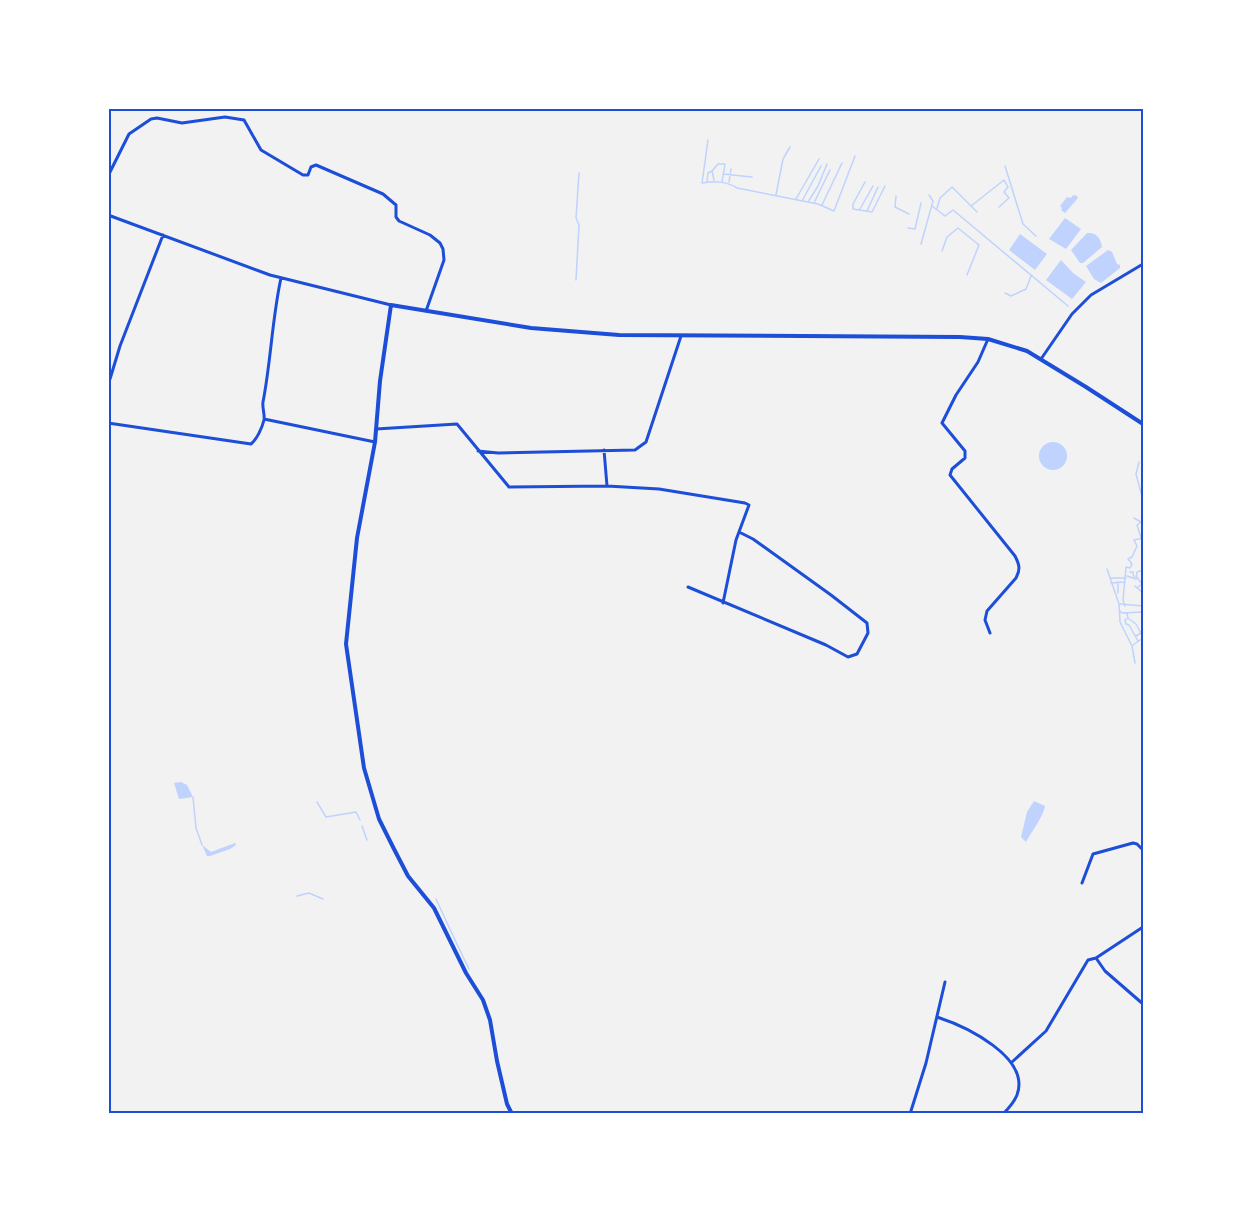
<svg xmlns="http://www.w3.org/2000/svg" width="1251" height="1222" font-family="Rubik,sans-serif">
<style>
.water{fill:#bfd3fe}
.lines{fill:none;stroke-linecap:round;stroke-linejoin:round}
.stream{stroke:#bfd3fe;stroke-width:1.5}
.minor{stroke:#1d4ed8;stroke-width:3}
.tertiary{stroke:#1d4ed8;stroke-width:4}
.neatline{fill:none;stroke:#1d4ed8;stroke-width:2}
</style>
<rect width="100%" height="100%" fill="#f2f2f2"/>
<!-- water -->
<path class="water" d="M1073 195 1077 196 1078 198 1065 213 1061 210 1062 208 1060 206 1067 197 1071 198Z
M1065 218 1081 229 1066 249 1049 239Z
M1087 233C1096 232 1101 238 1102 247L1083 263H1080L1071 250Z
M1020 234 1047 254 1035 270 1009 250Z
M1108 250 1112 252 1117 264 1120 265V268L1101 283 1094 279 1086 266Z
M1061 260 1073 273 1086 282 1072 299 1046 280Z
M1039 456a14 14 0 1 1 28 0a14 14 0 1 1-28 0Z
M181 782 187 785 193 797 179 799 174 783Z
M1034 801 1045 806C1044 815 1031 833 1026 842L1021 837 1027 812Z
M235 843 236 845 230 849 210 856H207L202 845 211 852Z"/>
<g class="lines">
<!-- stream -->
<path class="stream" d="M708 140 702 183C715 181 726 181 737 188L818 204 834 211 855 156
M1005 166 1023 224 1036 236
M723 174 752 177
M714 180 712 171 718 164H725L722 182
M707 181 708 173 712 171
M729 182 731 169
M865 182 853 204V209L872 212 885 186
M776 195 783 159 790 147
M896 196 895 207 909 214
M796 199 819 159
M802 201 821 166
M808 202 818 186 827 164
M814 203 830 170
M822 205 842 163
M932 206 945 216 953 210 1068 306
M971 206 1004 180 1008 187 1004 192 1009 198 999 207
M937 208 940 198 952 187 977 212
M860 209 873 186
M867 211 878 187
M908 228 915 229 921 203
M921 244 933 201 929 195
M942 251 947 237 958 228 979 245 967 275
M576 280 579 225 576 218 579 173
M1005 293 1011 296 1026 289 1031 276
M1139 462 1136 474 1143 500
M1134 518 1141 522 1137 525 1143 544
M1143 528V530
M1143 552V560
M1143 568V569
M1107 569 1119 604 1120 622 1132 646 1135 663
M1130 572H1133L1134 578
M1127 576 1136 579 1137 572 1143 570
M1136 576 1142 584 1137 588
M1110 578H1126
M1111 583 1125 582
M1135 586 1143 593
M1118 593V582
M1120 604 1143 606
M1125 606 1123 600 1126 567 1130 568 1132 564 1128 559 1132 557 1137 546 1134 540 1143 538
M1120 611 1122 613 1143 612
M1127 613 1128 618 1125 620 1126 624 1129 625 1138 641
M1129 619 1136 624 1141 633 1136 636
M1133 645 1143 638
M193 797 196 828 202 845
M317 802 326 817 356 812 360 820
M362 826 367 840
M297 896 309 893 323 899
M436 899 455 940
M455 940 469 969"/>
<!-- minor -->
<path class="minor" d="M108 176 129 134 151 119 157 118 182 123 225 117 244 120 261 150 303 175H308L311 167 316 165 383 194 396 205V217L399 221 430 235 440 243 443 249 444 260 426 311
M108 215 270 275 391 305
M988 339 978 362 956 395 942 423 965 451V458L952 469 950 475 1015 556C1019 564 1021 569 1016 578L987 611 985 620 990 633
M1041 359 1072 314 1091 295 1143 264
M110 379 120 346 163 235
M264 419 375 442
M108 423 251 444C257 439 262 428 264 420 265 414 262 408 263 402 271 361 272 319 281 278
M376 429 457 424 509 487 607 486 659 489 745 503 749 505 736 540 723 603
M604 450 607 486
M478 451 498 453 635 450 646 442 681 336
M688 587 826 645 848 657 857 654 868 633 867 623 831 595 753 539 739 532
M1082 883 1093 854 1133 843 1137 844 1143 850
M1096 958 1105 971 1143 1004
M937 1017C965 1026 1031 1057 1017 1095 1014 1102 1008 1109 1003 1114
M1012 1062 1046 1031 1088 960 1096 958 1143 927
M910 1114 926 1063 945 982"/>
<!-- tertiary -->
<path class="tertiary" d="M512 1114 507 1104 497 1061 490 1020 483 1000 466 973 434 908 408 876 394 849 379 819 364 768 346 644 357 538 375 442 380 381 391 305 531 328 619 335 960 337 988 339 1027 351 1086 387 1143 424"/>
</g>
<!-- border -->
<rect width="1251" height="1222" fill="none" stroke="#ffffff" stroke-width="219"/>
<rect x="110" y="110" width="1032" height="1002" class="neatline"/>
</svg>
